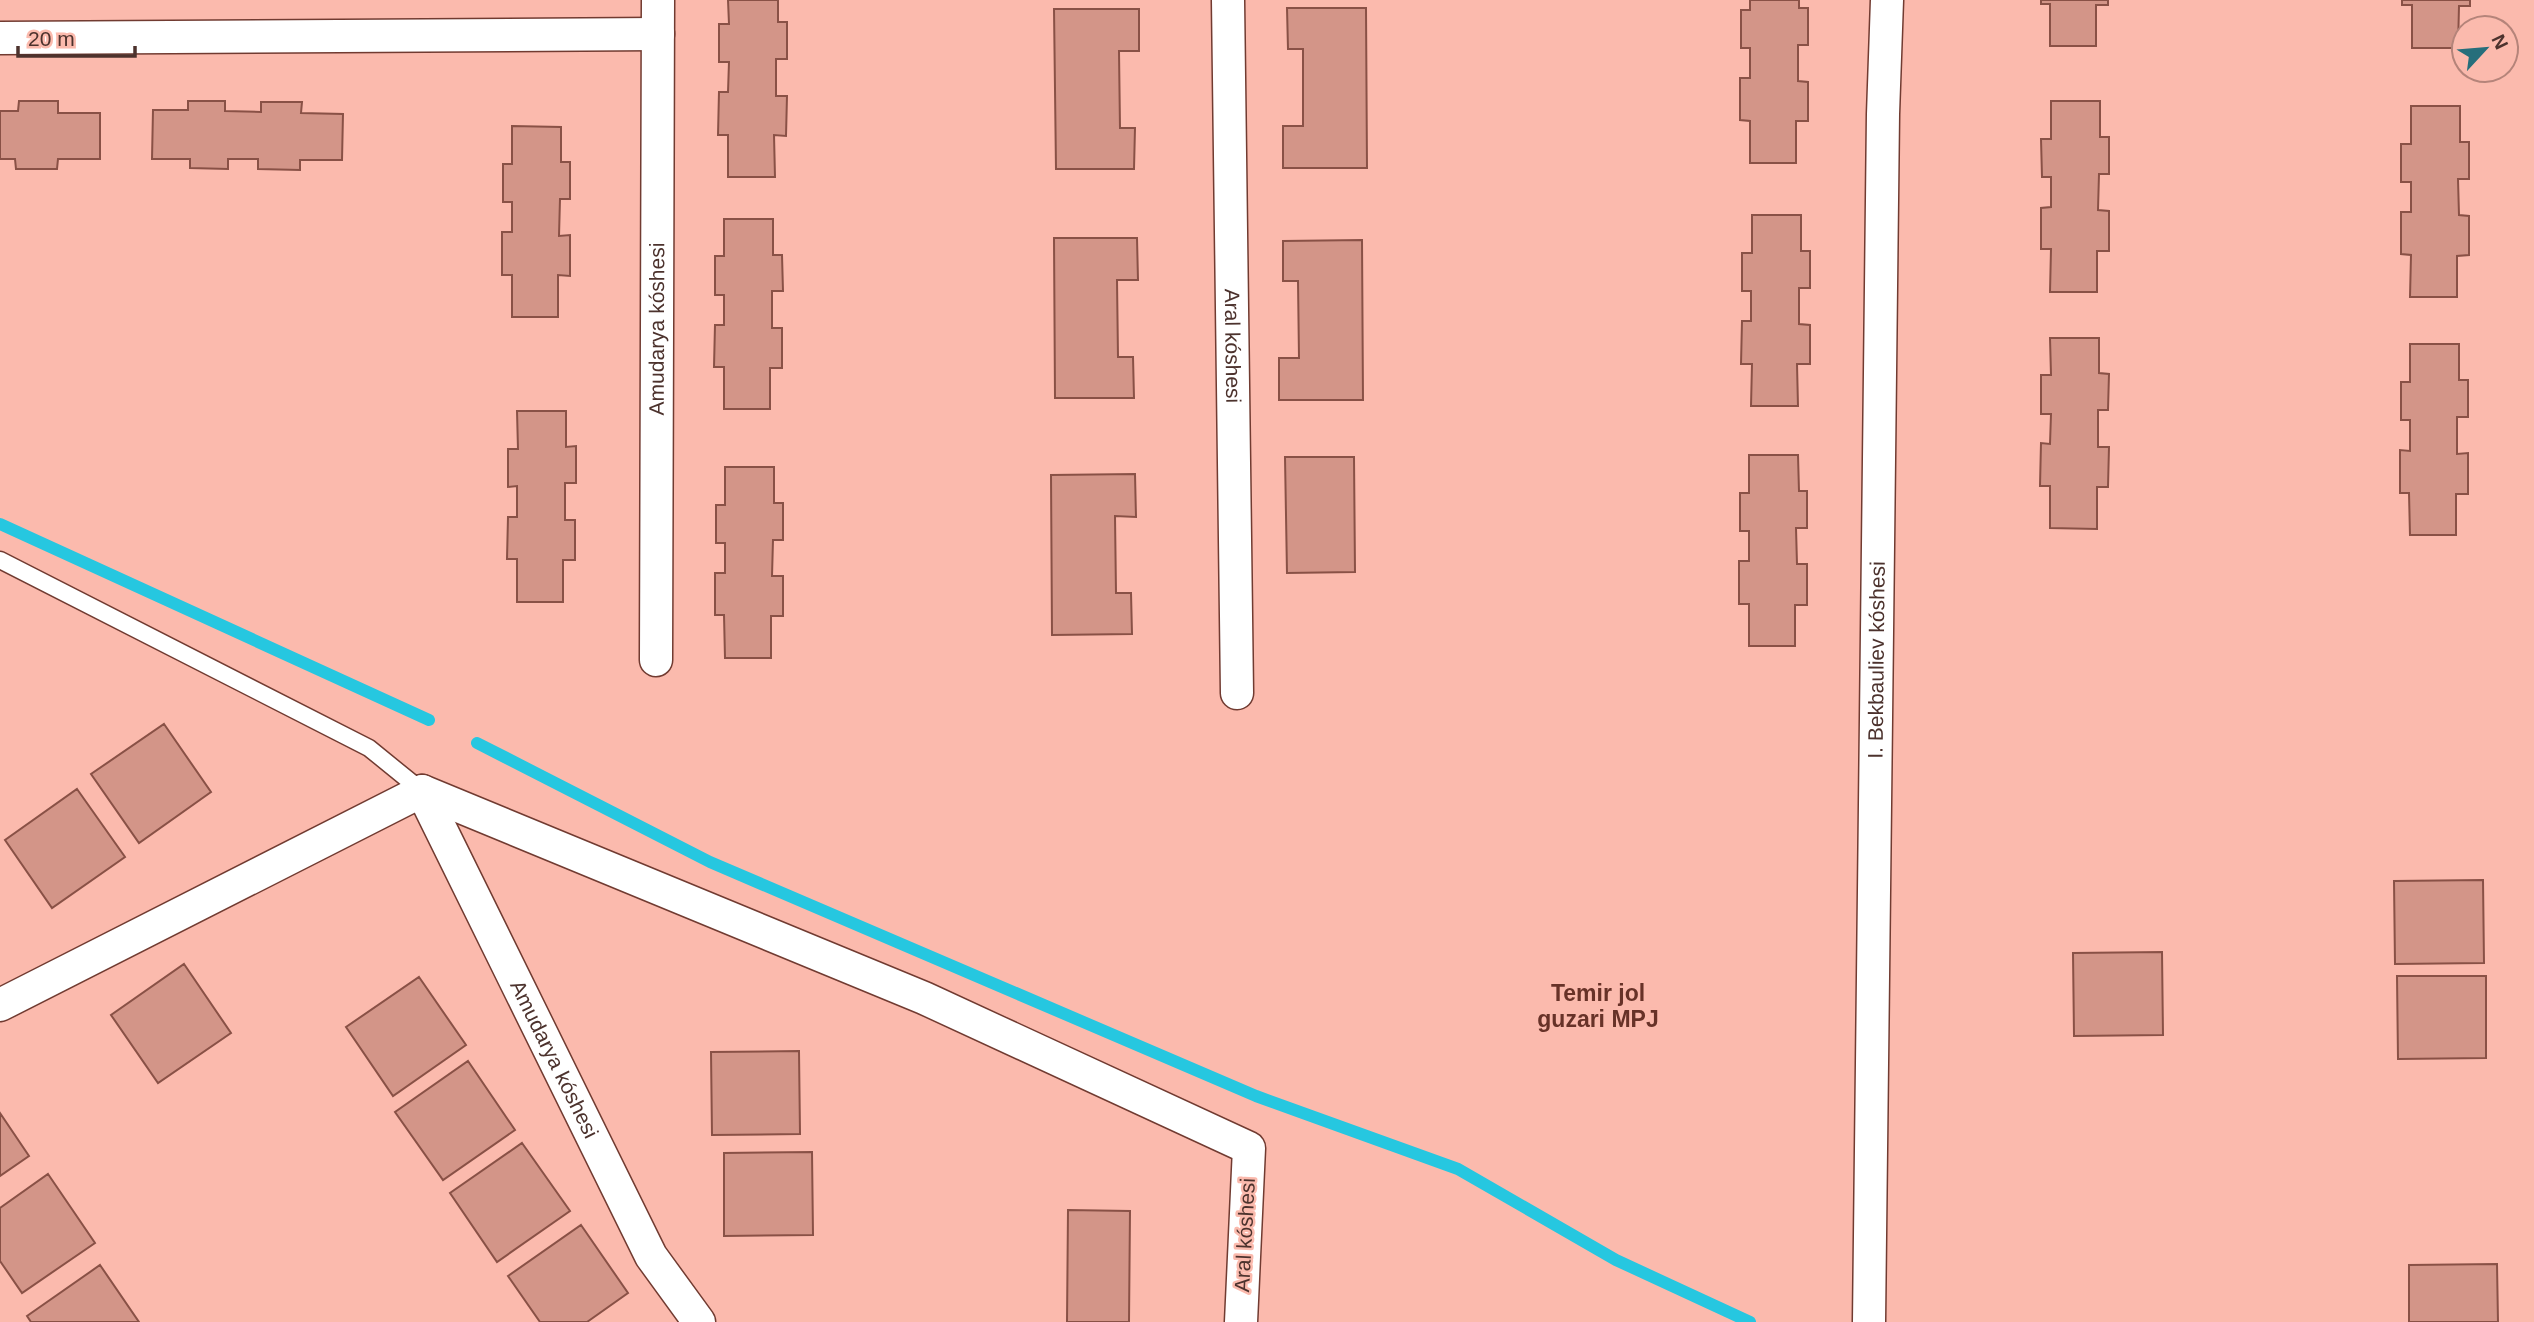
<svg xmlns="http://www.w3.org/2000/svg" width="2534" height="1322" font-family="Helvetica,sans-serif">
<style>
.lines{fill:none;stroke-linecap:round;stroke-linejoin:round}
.stream{stroke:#26c7e0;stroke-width:12}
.building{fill:#d39588;stroke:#895146;stroke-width:2}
.lane-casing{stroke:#713b31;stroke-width:19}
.street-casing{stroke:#713b31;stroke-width:35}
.lane{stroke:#fff;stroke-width:16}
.street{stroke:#fff;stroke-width:32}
.labels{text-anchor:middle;stroke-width:5;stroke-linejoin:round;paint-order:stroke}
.street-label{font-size:21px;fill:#4c322d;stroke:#fbbaad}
.neighbourhood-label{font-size:23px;font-weight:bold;fill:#673228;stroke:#fbbaad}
</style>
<rect width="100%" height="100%" fill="#fbbaad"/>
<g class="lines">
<!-- stream -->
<path class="stream" d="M0 524 429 720
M477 743 710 862 1256 1096 1458 1169 1616 1260 1750 1322"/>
</g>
<!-- building -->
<path class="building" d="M728 0H778V22H787V59H776V96H787L786 136 774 135 775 177H728V135H718L719 92H728L729 62H719V24H729Z
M1750 0H1799V8H1808V45H1798V81L1808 82V121H1796V163H1750V121L1740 120V78H1750V48H1741V10H1750Z
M2041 0H2108V5H2096V46H2050V4H2041Z
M2402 0H2470V6H2459L2458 48H2412V5H2402Z
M1287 8H1366L1367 168H1283V126H1303V49H1288Z
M1054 9H1139V51H1119L1120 128H1135L1134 169H1056Z
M19 101H58V113H100V159H58L57 169H16L15 159H0V111H18Z
M188 101H225V111L261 112V102H302L301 113 343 114 342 160H300V170L258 169V159H228V169L190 168V159H152L153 110H188Z
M2051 101H2100V137H2109V174H2099L2098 210 2109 211V251H2097V292H2050L2051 249H2041V208L2051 207V177H2042L2041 139H2051Z
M2411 106H2460V142H2469V179H2458L2459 215 2469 216V255L2457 256V297H2410L2411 255 2401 254V212H2411V182H2401V144H2411Z
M512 126 561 127V162H570V199H560L559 236 570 235V276L558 275V317H512V275H502V232H512V202H503V164H512Z
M1752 215H1801V251H1810V288H1799V324L1810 325V364H1797L1798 406H1751L1752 364H1741L1742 321H1751V291H1742V253H1752Z
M724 219H773V255H782L783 291H772V328H782V368H770V409H724V367H714L715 325H724V295H715V256H724Z
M1054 238H1137L1138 280H1117L1118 357H1133L1134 398H1055Z
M1362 240 1363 400H1279V358H1299L1298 281H1283V241Z
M2050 338H2099V373L2109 374 2108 410H2098V447H2109L2108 487H2097V529L2050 528V486H2040L2041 443 2050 444 2051 414H2041V375H2051Z
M2410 344H2459V380H2468V417H2457V454L2468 453V494H2456V535H2410L2409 493H2400V450L2410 451V420H2401V382H2410Z
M517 411H566V447L576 446V483H565V520H575V560H563V602H517V559H507L508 517H517V486L508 487V449H518Z
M1749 455H1798L1799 491H1807V528H1796L1797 564H1807V605H1795V646H1749V604H1739V561H1749V531H1740V493H1749Z
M1285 457H1354L1355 572 1287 573Z
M725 467H774V503H783V540H773L772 576H783V616H771V658H725L724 615H715V573H725V543H716V505H725Z
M1135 474 1136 517 1115 516 1116 593H1131L1132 634 1052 635 1051 475Z
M164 724 211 792 139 843 91 774Z
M77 789 125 857 52 908 5 840Z
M2483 880 2484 963 2395 964 2394 881Z
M2162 952 2163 1035 2074 1036 2073 953Z
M184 964 231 1033 158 1083 111 1015Z
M2397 976H2486V1058L2398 1059Z
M419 977 466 1045 393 1096 346 1027Z
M799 1051 800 1134 712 1135 711 1052Z
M468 1061 515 1130 443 1180 395 1112Z
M0 1113 29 1156 0 1176Z
M522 1143 570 1211 497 1262 450 1193Z
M812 1152 813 1235 724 1236V1153Z
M48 1174 95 1243 22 1293 0 1261V1208Z
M1068 1210 1130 1211 1129 1322H1067Z
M581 1225 628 1293 587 1322H540L508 1276Z
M2497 1264 2498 1322H2409V1265Z
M100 1265 139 1322H31L27 1316Z"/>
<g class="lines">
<defs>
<path id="lane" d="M0 560 369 748 422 791"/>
<g id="street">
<path id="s1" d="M1228 0 1237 693"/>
<path d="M0 38 658 34"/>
<path id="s2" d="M656 660 658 0"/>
<path id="s3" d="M422 791 651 1256 699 1322"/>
<path d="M0 1005 422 791 924 998 1249 1148 1241 1322"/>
<path id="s4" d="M1869 1322 1883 114 1887 0"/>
</g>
</defs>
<!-- lane casing -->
<use href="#lane" class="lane-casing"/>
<!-- street casing -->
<use href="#street" class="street-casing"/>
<!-- lane -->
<use href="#lane" class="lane"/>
<!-- street -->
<use href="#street" class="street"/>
</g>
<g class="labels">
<!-- street labels -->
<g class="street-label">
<text dy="7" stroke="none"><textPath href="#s2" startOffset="331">Amudarya kóshesi</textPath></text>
<text dy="7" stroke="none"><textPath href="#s1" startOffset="346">Aral kóshesi</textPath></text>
<text dy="7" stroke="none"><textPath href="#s4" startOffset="662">I. Bekbauliev kóshesi</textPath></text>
<text dy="7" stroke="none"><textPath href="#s3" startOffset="299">Amudarya kóshesi</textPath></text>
<text transform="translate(1245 1235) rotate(-87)" y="7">Aral kóshesi</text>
</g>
<!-- neighbourhood labels -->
<g class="neighbourhood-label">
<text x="1598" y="1001">Temir jol<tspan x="1598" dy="26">guzari MPJ</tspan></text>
</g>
</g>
<!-- north arrow -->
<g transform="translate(2485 49) rotate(64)"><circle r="33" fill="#fbbaad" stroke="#b5847a" stroke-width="2"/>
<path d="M0-5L12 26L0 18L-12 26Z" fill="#266e7b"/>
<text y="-10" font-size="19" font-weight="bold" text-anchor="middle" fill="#4c322d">N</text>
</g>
<!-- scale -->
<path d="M18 46v10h117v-10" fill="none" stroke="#4c322d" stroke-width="3.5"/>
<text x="28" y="46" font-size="21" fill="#4c322d" stroke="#fbbaad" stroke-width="5" paint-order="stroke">20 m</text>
</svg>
